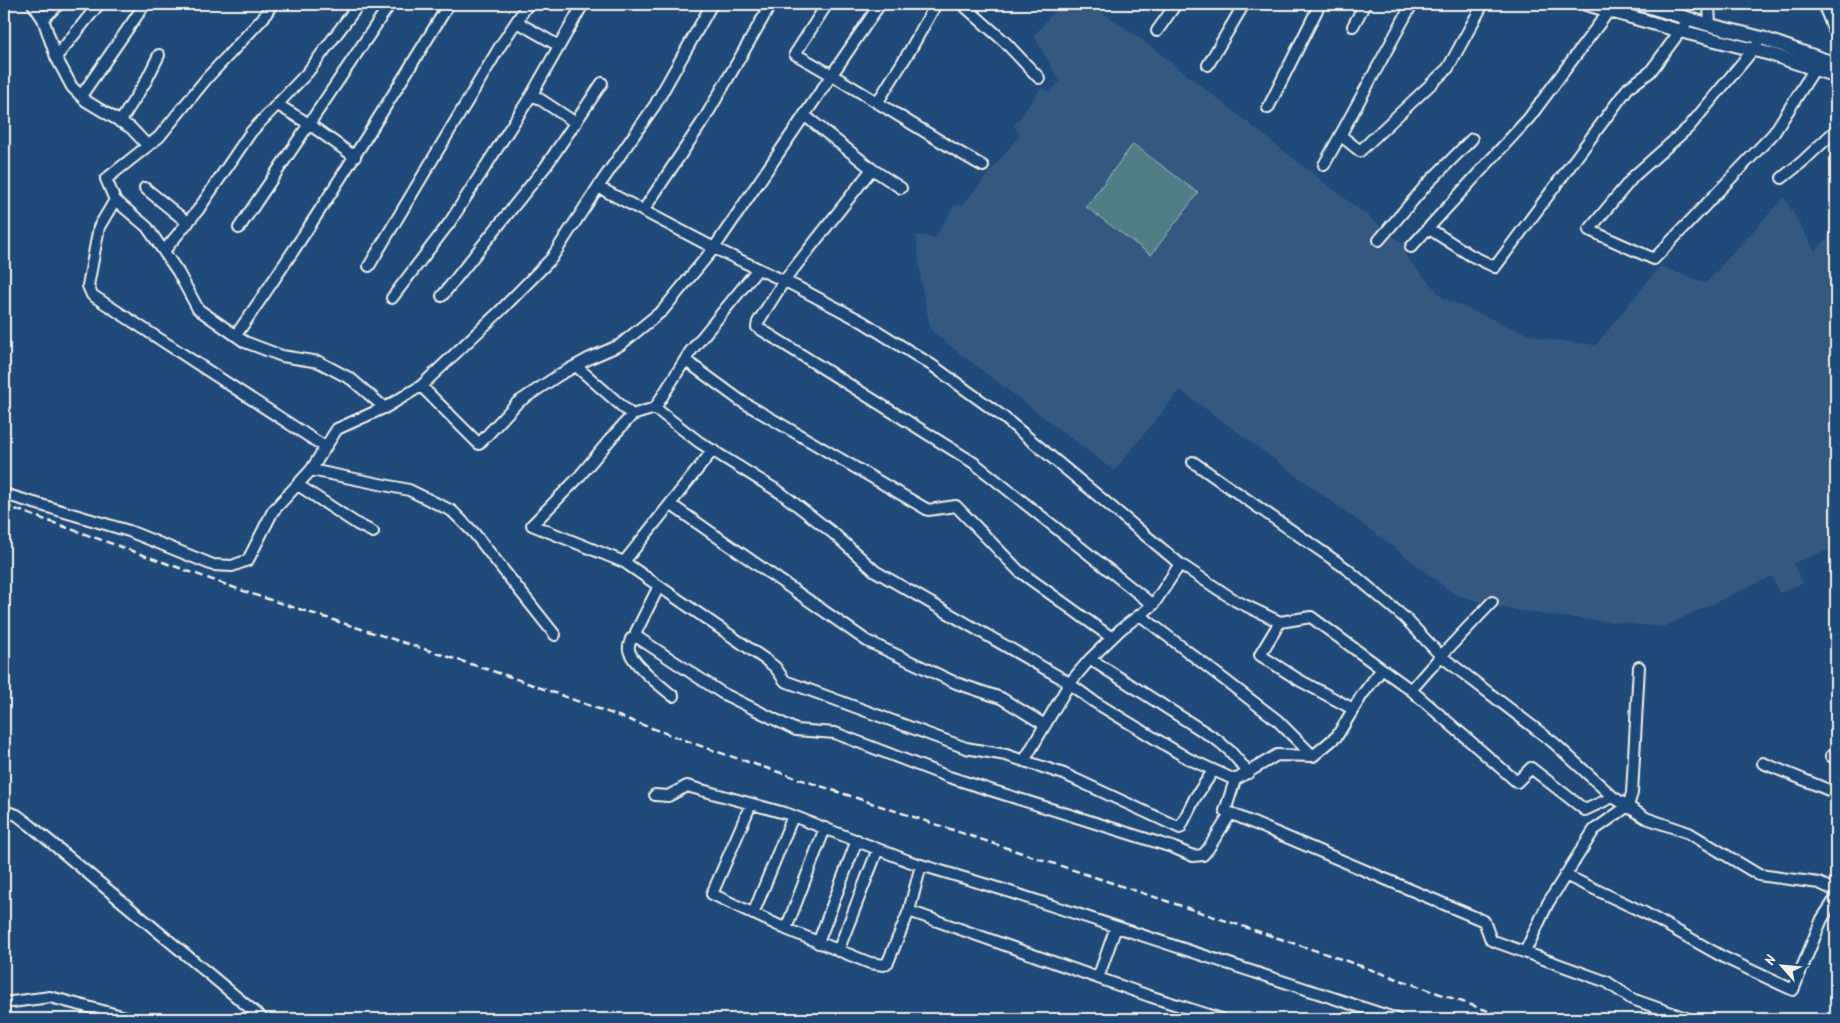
<svg xmlns="http://www.w3.org/2000/svg" width="1840" height="1023" font-family="Kalam,sans-serif">
<style>
.built{fill:#365881}
.green{fill:#517d86;stroke:#a2b7b7}
.lines{fill:none;stroke-linecap:round;stroke-linejoin:round}
.minor-casing{stroke:#f4f1e8;stroke-width:14}
.major-casing{stroke:#f4f1e8;stroke-width:16}
.highway-casing{stroke:#f4f1e8;stroke-width:19}
.minor{stroke:#1f4a7a;stroke-width:10}
.major{stroke:#1f4a7a;stroke-width:12}
.highway{stroke:#1f4a7a;stroke-width:15}
.rail{stroke:#f4f1e8;stroke-width:2.5;stroke-dasharray:8 4;stroke-linecap:butt}
</style>
<rect width="100%" height="100%" fill="#1f4a7a"/>
<filter id="ink" filterUnits="userSpaceOnUse"><feTurbulence type="fractalNoise" baseFrequency=".02" numOctaves="2"/><feDisplacementMap in="SourceGraphic" scale="10" xChannelSelector="R" yChannelSelector="G"/><feConvolveMatrix kernelMatrix="1 2 1 2 8 2 1 2 1" color-interpolation-filters="sRGB"/></filter>
<g filter="url(#ink)">
<!-- built -->
<path class="built" d="M1060 4H1091L1145 42 1398 240 1410 250 1405 256 1443 298 1512 328 1545 339 1596 345 1660 266 1706 283 1784 197 1815 251 1836 230V547L1793 563 1803 583 1779 593 1772 576 1663 627 1554 616 1498 607 1454 594 1392 546 1180 390 1114 471 931 331 922 288 916 235 935 238 954 206 963 205 1020 135 1014 126 1042 87 1049 92 1060 82 1034 36Z"/>
<!-- green -->
<path class="green" d="M1133 144 1198 193 1151 255 1086 207Z"/>
<g class="lines">
<defs>
<path id="minor" d="M33 4 43 19 56 57 72 87 86 101 131 128 147 145
M272 4 264 17 207 78 159 137 106 179 115 200 147 227 178 272 198 309 245 342 282 356 319 362 351 379 385 408
M827 4 795 54C859 89 919 130 983 166
M962 4 1005 42 1039 78
M1709 4 1710 25
M43 19 59 4
M517 22 559 46
M1353 26 1365 4
M1157 31 1176 4
M1757 45 1689 127 1634 176 1589 230 1654 259 1774 133 1817 65
M56 57 99 4
M1208 65 1244 4
M532 94 576 123
M81 96 145 4
M877 103 909 52 936 4
M1268 108 1320 4
M804 115 872 169 784 281 758 322 757 327 974 463 1153 605
M120 122 146 81 159 55
M1340 135 1360 151 1448 68 1483 4
M355 157 309 124 390 4
M1324 165 1412 4
M872 169 901 188
M1782 178 1802 162 1836 130
M598 187 714 248 795 286 863 322 933 366 1002 416 1180 564 1236 601 1280 622 1311 617 1382 669
M145 188 188 223
M115 200 99 227 88 286 92 295 325 447
M643 211 705 118 771 4
M239 228 309 124 278 105
M1428 228 1470 255 1495 267 1628 88 1650 72 1689 19
M1379 240 1428 183 1472 139
M1411 247 1529 118 1614 4
M164 251 198 210 251 132 308 72 359 4
M369 266 499 48 528 4
M758 269 690 352 655 408 699 442 781 493 833 533 875 571 1063 679 1093 701 1187 758 1235 780
M442 296 546 166 602 83
M392 298 450 222 532 94 583 4
M236 335C311 228 380 116 449 4
M685 360 741 401 928 510 956 506 1019 571 1112 638
M576 366 632 415
M421 386 479 444 517 403 559 375 590 358 620 345 663 310 714 248 880 4
M655 408 632 415 613 436 578 478 532 525 624 562 766 660 775 667 785 681 966 748 1006 755 1064 774 1180 828 1195 798 1213 771
M1193 462 1347 569 1405 618 1441 656 1492 602
M311 470 409 490 452 511 474 533 555 635
M298 485 357 524 373 532
M4 494 129 531 213 565 232 566 248 560 273 511 311 470 337 429 388 406 421 386 501 310 551 259 598 187 655 105 712 4
M670 504 867 641 956 683 1001 698 1045 725
M624 562 713 450
M659 586 636 632 637 637 722 693 796 730 835 733 949 777 1172 847 1193 856 1203 855 1208 849 1231 813
M1140 615 1277 720 1313 756
M1280 622 1260 655 1299 680 1353 709
M637 637 631 639C630 643 628 646 629 650 632 664 662 687 673 696
M1090 659 1217 740 1230 751 1249 773
M1411 690 1517 782 1531 768 1585 810 1613 797
M1831 756 1836 759
M1024 761 1069 684 1090 659 1121 629 1153 605 1180 564
M1763 763 1836 793
M655 795 668 796 687 786 788 814 911 862 1004 890 1397 1019
M751 804 712 894 786 929 870 963 884 965 888 962 909 911 1149 996 1221 1019
M4 811 17 815 30 825 263 1019
M1565 875 1645 913 1723 957 1793 990 1822 919 1836 898
M909 911 921 865
M753 914 793 816
M786 929 825 828
M818 943 857 840
M838 951 878 849
M1525 952 1548 903 1594 830 1628 806 1632 793 1639 667
M1098 978 1116 927
M4 1003 50 997 133 1019
M1689 1019 1632 999 1607 982 1491 940 1484 921 1225 811 1235 780 1277 755 1313 756 1337 736 1362 695 1382 669 1411 690 1441 656 1554 743 1613 797 1646 818 1689 833 1759 875 1819 883 1836 891"/>
<path id="major" d="M1586 4 1680 31 1770 54 1836 76
M1640 4 1710 25 1762 38 1836 64"/>
<path id="highway" d="M1826 4 1836 29"/>
</defs>
<!-- minor casing -->
<use href="#minor" class="minor-casing"/>
<!-- major casing -->
<use href="#major" class="major-casing"/>
<!-- highway casing -->
<use href="#highway" class="highway-casing"/>
<!-- minor -->
<use href="#minor" class="minor"/>
<!-- major -->
<use href="#major" class="major"/>
<!-- highway -->
<use href="#highway" class="highway"/>
<!-- rail -->
<path class="rail" d="M4 505 252 594 508 676 712 750 1338 958 1511 1019"/>
</g>
</g>
<!-- margin -->
<rect width="1840" height="1023" fill="none" stroke="#1f4a7a" stroke-width="20"/>
<rect x="10" y="10" width="1820" height="1003" fill="none" stroke="#f4f1e8" stroke-width="2" filter="url(#ink)"/>
<!-- north arrow -->
<g transform="translate(1782 966) rotate(297)" stroke="#1f4a7a" stroke-width="4" paint-order="stroke">
<path d="M0-4L9 19L0 12L-9 19Z" fill="#f4f1e8"/>
<text y="-8" font-size="14" font-weight="bold" text-anchor="middle" fill="#f4f1e8">N</text>
</g>
</svg>
